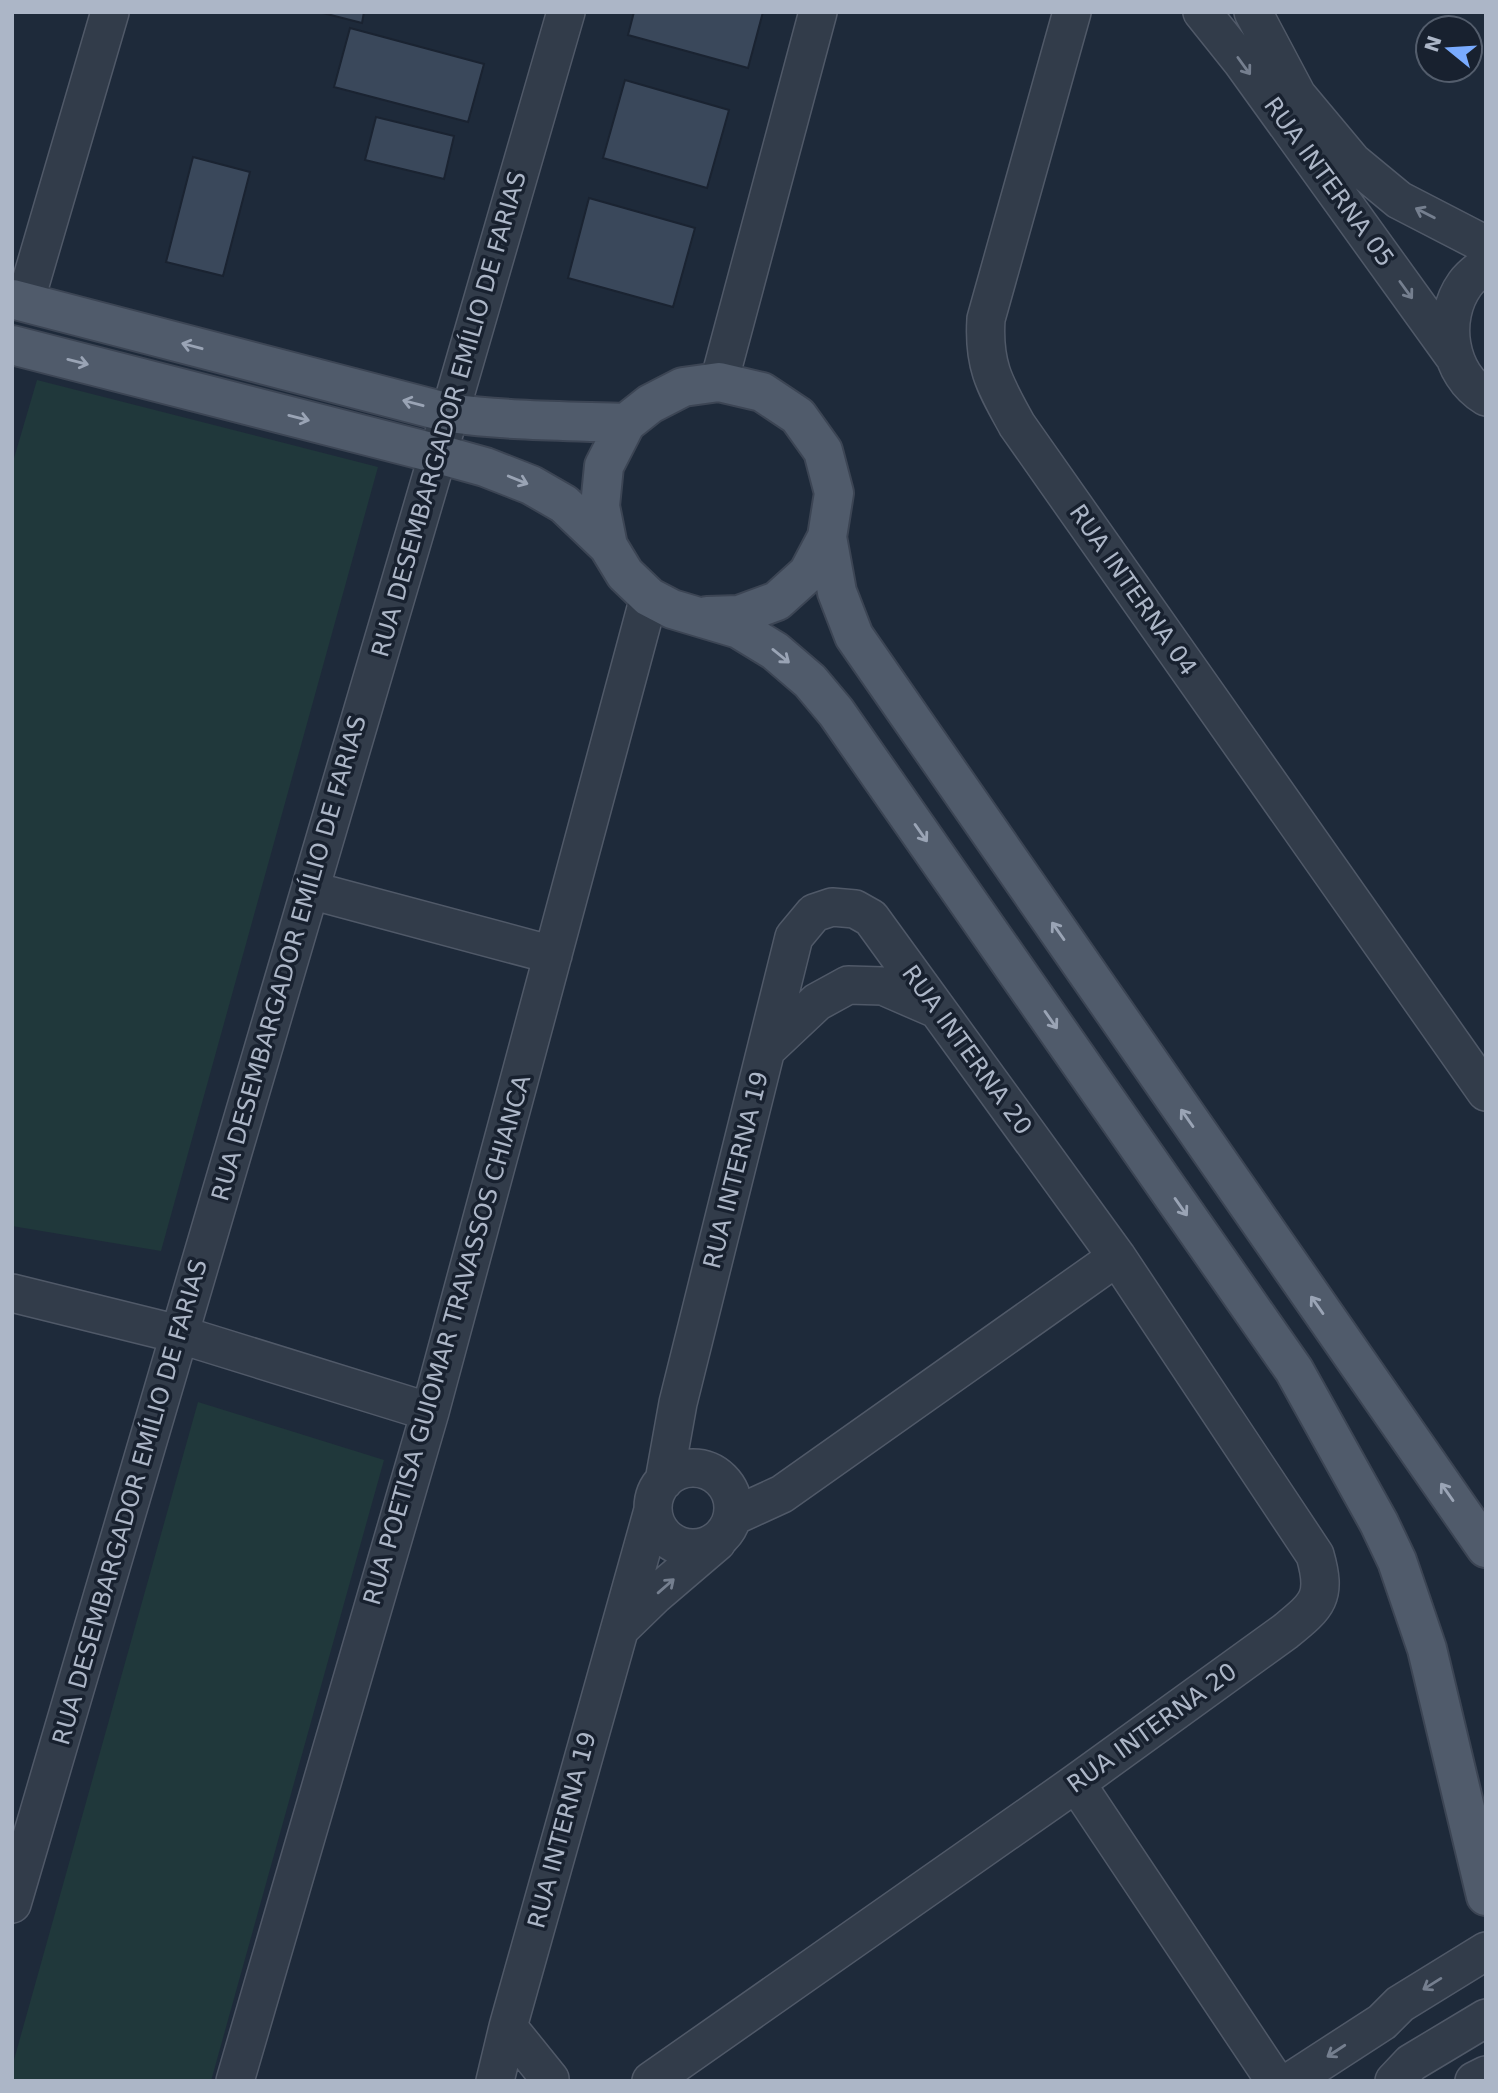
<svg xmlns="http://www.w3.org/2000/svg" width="1498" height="2093" font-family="'DejaVu Sans',sans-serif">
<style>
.green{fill:#20383b}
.building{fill:#3a485b;stroke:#1a2331;stroke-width:2}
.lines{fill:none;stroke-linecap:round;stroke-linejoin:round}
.minor-casing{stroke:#505968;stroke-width:40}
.major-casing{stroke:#3c4554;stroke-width:42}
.minor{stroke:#323c4a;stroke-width:37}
.major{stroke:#505b6b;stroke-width:38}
.oneway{stroke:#757f8f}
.oneway2{stroke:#9aa4b5}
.labels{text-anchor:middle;stroke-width:7;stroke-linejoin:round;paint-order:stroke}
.street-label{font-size:24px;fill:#acb6c7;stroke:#18212f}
</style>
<rect width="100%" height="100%" fill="#1e2a3a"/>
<!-- green -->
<path class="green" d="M37 380 378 467 161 1251 12 1226V465Z
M198 1402 384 1460 211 2081H12V2067Z"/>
<!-- building -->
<path class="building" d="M319 12H364L362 23Z
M634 12H763L748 68 628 35Z
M350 28 484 64 468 122 334 87Z
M625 80 729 110 707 188 603 158Z
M376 117 454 136 444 179 365 160Z
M193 157 250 172 223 276 166 262Z
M589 198 695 228 673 307 568 278Z"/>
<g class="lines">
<defs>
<path id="minor" d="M1072 12 986 319C983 366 995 385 1017 425L1486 1092
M1202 12 1242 62 1453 355
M1253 12 1297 95 1353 162 1399 200 1486 245
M1486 265C1479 270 1470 277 1465 284 1440 319 1448 374 1486 397
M25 302 110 12
M719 382 818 12
M310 890 553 955
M766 1050 817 1002 848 985 883 986 936 1009
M12 1293 178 1334 430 1412
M653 1508a40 40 0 1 1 80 0a40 40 0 1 1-80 0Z
M734 1516 782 1494 1117 1257
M620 1629 655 1595 717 1542
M1076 1783 1275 2081
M12 1904 438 454 566 12
M508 2027 550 2079
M235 2081 430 1412 649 597
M495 2081 508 2027 653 1510
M651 2081 1076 1783 1286 1631C1318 1605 1327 1597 1315 1555L1117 1257 871 918 855 909 832 907 814 913 794 937 678 1403 664 1481
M1291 2081 1382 2022 1400 2004 1486 1951
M1394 2081 1411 2063 1486 2018
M1474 2081 1486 2075"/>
<path id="major" d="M12 299 449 413C508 421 567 421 626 423
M12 345 438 454 485 467 531 485 564 504 608 546 625 574 649 597 672 609 739 629 775 651 810 681 836 712 1294 1370 1379 1523 1397 1561 1427 1649 1486 1896
M608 546 600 506 604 466 626 423 650 404 683 387 719 382 762 392 798 416 823 451 834 493 827 537 837 592 854 636 1486 1548
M707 616 739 615 777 601 808 573 827 537"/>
</defs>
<!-- minor casing -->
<use href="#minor" class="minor-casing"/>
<!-- major casing -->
<use href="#major" class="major-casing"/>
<!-- minor -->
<use href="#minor" class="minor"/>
<!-- major -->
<use href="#major" class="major"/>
</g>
<!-- one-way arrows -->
<defs><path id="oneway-shaft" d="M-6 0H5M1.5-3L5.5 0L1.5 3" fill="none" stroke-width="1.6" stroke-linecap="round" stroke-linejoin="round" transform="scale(1.75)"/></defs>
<g class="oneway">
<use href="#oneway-shaft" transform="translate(1244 66) rotate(54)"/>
<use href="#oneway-shaft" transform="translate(1425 213) rotate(-153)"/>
<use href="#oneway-shaft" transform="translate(1406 290) rotate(54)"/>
<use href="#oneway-shaft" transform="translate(666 1586) rotate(-41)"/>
<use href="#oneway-shaft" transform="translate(1432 1984) rotate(148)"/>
<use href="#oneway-shaft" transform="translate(1336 2051) rotate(147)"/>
</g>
<g class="oneway2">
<use href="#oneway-shaft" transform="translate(192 346) rotate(-165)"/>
<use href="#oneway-shaft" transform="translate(78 362) rotate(14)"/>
<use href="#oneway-shaft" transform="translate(413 403) rotate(-165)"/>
<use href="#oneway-shaft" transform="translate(299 418) rotate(14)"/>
<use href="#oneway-shaft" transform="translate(518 480) rotate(22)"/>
<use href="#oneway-shaft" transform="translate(781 656) rotate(39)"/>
<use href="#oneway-shaft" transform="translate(921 833) rotate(55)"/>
<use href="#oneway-shaft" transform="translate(1058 931) rotate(-125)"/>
<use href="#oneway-shaft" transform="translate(1051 1020) rotate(55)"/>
<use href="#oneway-shaft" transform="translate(1187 1118) rotate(-125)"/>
<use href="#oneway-shaft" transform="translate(1181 1207) rotate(55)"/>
<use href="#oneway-shaft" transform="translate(1317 1305) rotate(-125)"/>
<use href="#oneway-shaft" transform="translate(1447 1492) rotate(-125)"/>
</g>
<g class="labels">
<!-- street labels -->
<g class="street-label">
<text transform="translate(1329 182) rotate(54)" y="8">RUA INTERNA 05</text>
<text transform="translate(449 414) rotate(-74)" y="8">RUA DESEMBARGADOR EMÍLIO DE FARIAS</text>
<text transform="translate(1133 590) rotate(55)" y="8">RUA INTERNA 04</text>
<text transform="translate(289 958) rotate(-74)" y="8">RUA DESEMBARGADOR EMÍLIO DE FARIAS</text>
<text transform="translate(967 1050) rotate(54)" y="8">RUA INTERNA 20</text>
<text transform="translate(736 1170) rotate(-76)" y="8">RUA INTERNA 19</text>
<text transform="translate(447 1340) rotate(-74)" y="8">RUA POETISA GUIOMAR TRAVASSOS CHIANCA</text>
<text transform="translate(130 1502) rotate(-74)" y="8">RUA DESEMBARGADOR EMÍLIO DE FARIAS</text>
<text transform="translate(1152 1728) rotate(-36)" y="8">RUA INTERNA 20</text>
<text transform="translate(562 1830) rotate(-75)" y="8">RUA INTERNA 19</text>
</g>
</g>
<!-- border -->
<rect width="1498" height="2093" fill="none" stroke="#acb6c7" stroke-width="28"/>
<!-- north arrow -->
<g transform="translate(1449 49) rotate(288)"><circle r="33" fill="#18212f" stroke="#535d6c" stroke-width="2"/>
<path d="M0-5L12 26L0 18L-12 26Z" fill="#79abff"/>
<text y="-10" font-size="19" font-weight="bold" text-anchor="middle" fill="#acb6c7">N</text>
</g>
</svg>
